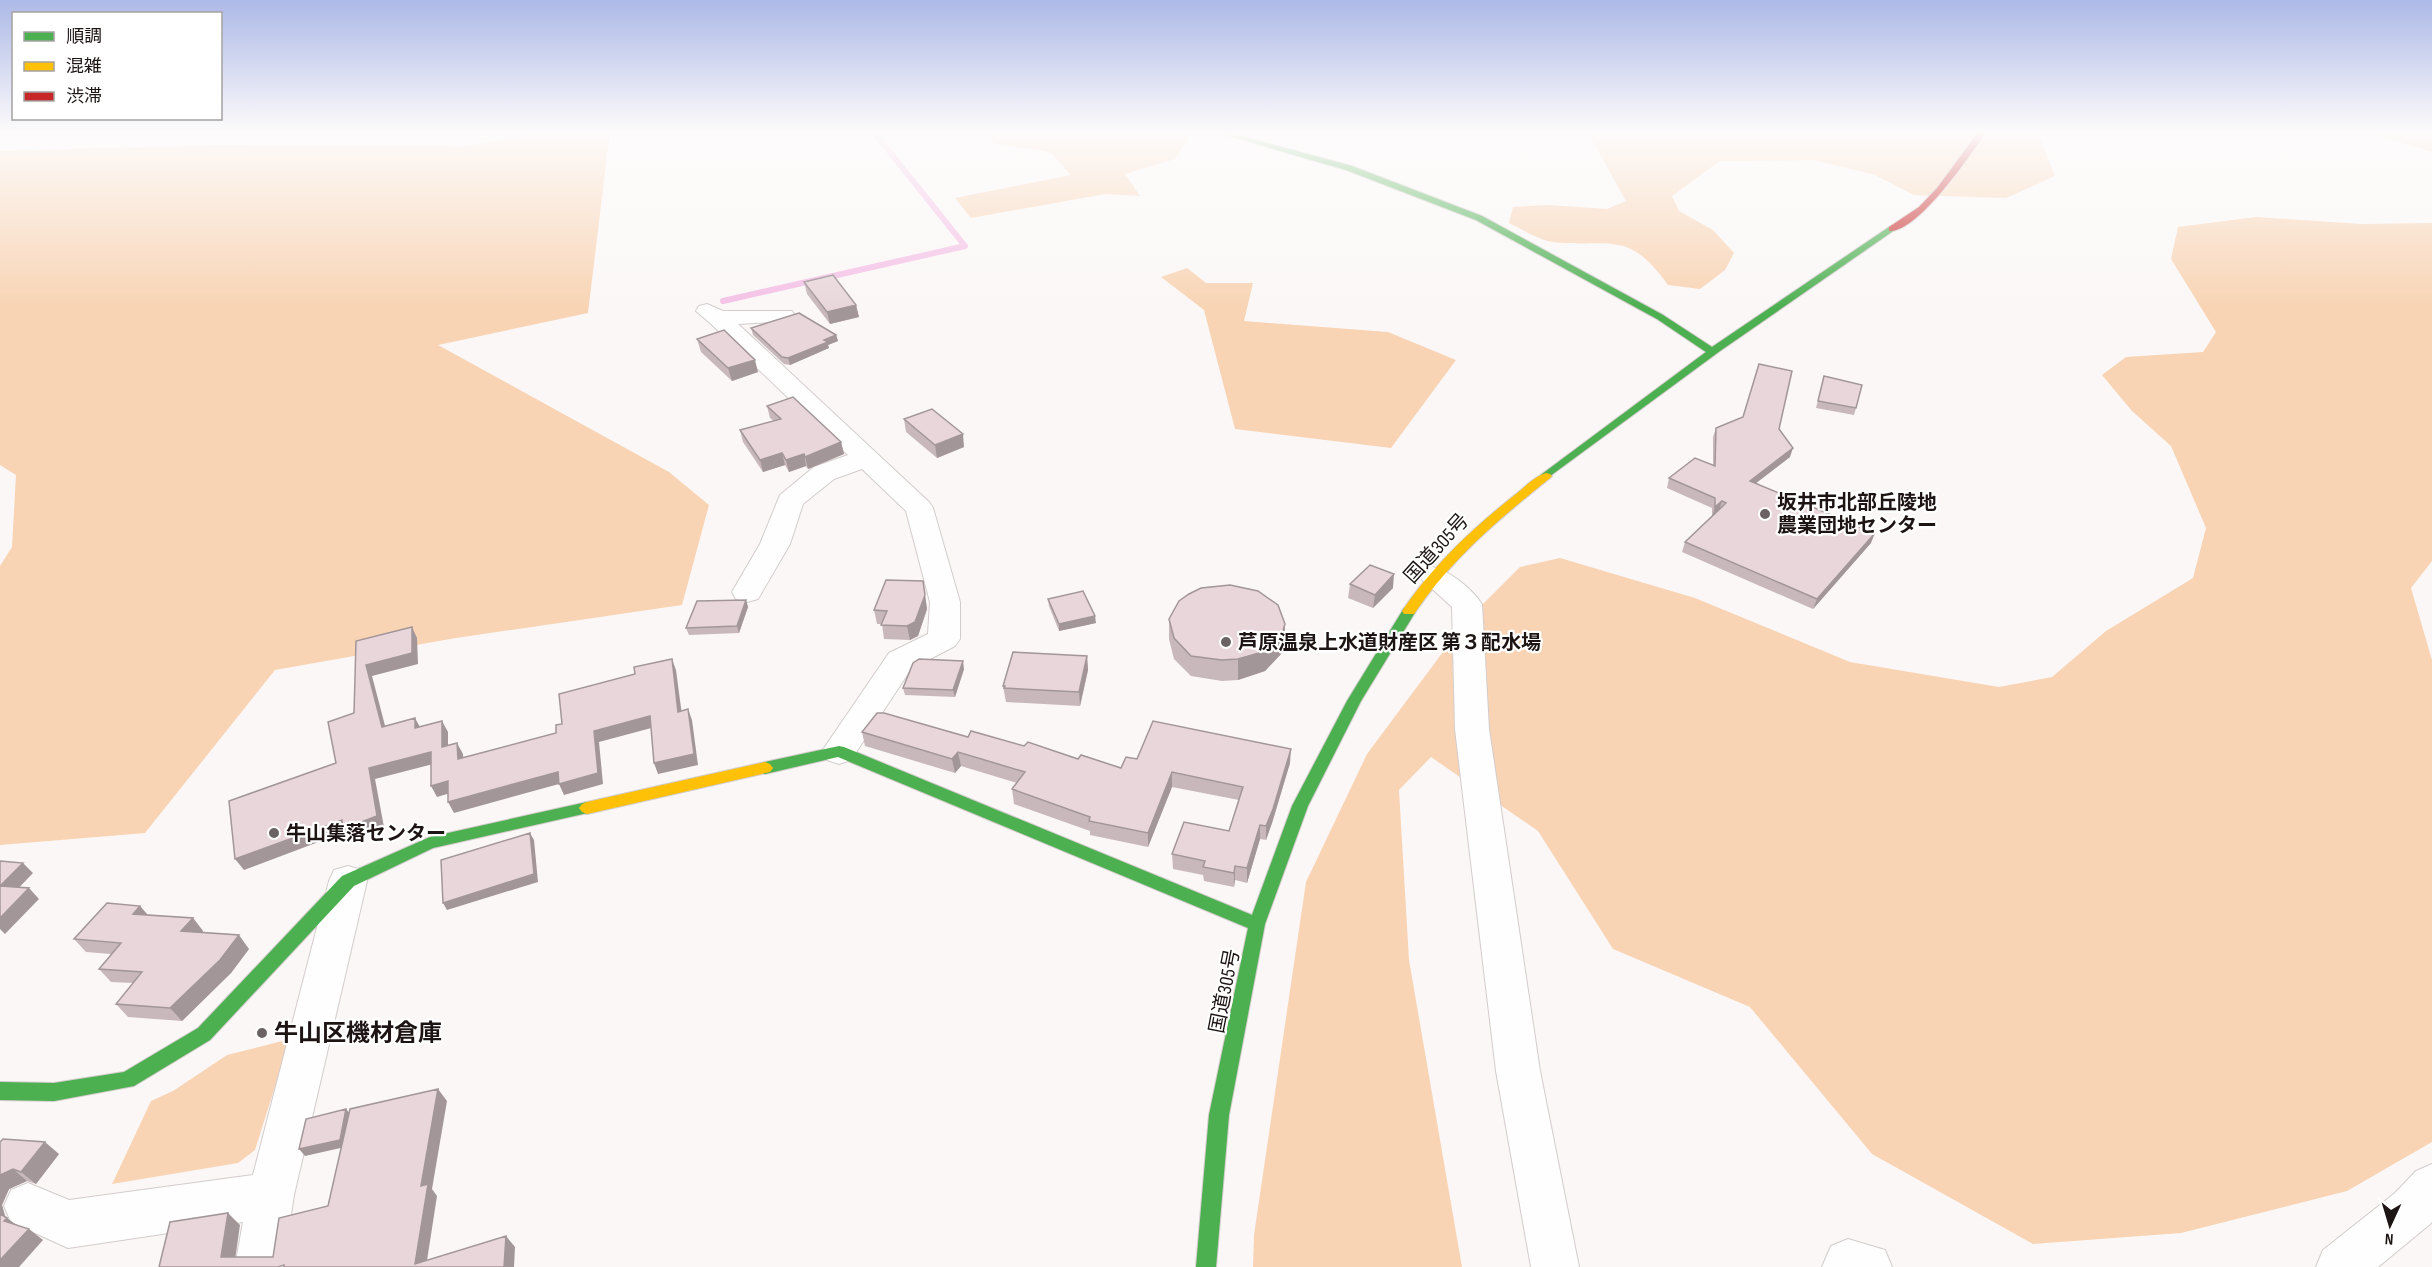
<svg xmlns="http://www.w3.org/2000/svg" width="2432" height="1267" font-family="'Sofia Sans Condensed','Noto Sans JP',sans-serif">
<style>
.green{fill:#f8d4b4}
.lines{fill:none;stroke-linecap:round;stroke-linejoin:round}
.stream{stroke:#f4c1e6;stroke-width:6}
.street-casing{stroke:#d3cccc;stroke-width:2}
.fast-casing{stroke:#d3cccc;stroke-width:2}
.slow-casing{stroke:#d3cccc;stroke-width:2}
.jam-casing{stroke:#d3cccc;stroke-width:2}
.street{fill:#fefefe;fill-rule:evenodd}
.fast{fill:#4caf50;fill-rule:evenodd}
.slow{fill:#ffc107;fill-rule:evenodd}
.jam{fill:#c62828;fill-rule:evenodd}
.wall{fill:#c8b8bc}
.shaded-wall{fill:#a29699}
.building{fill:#e8d6db;stroke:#a29699;stroke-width:1.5}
.poi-dot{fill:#6b6363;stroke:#fff;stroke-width:2}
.labels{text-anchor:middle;stroke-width:4.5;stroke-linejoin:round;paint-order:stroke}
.poi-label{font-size:20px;font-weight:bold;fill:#1d1414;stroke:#fff;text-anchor:start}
.street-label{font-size:20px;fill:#1d1414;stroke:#fff}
.near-poi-label{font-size:24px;font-weight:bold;fill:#1d1414;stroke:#fff;text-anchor:start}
</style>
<rect width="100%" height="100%" fill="#fbf7f7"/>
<!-- green -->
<path class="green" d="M550 131H610L588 313 438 345 669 472 709 505 682 605 456 638 275 670 145 833 0 845V566L12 547 16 475 0 465V151L213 145 467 146Z
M989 131H1172L1191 134 1175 159 1125 174 1140 196 1105 194 971 218 955 198 1071 175 1052 154 1044 151 993 143Z
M1587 131H2063L2039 136 2055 176 2006 198 1914 195 1875 175 1814 160 1720 161 1672 196 1679 211 1713 230 1734 253 1725 270 1700 289 1668 285C1628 229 1611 248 1553 242 1539 240 1522 229 1509 223L1513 207 1548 205 1607 209 1626 201Z
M2363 131H2432V152Z
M2256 217 2361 224 2432 223V561L2411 588 2432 660V1142L2347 1191 2181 1233 2033 1244 1872 1154 1750 1007 1613 949 1538 831 1431 757 1399 790 1409 960 1462 1267H1253L1254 1235 1306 882 1367 754 1466 621 1520 567 1560 558 1695 598 1850 662 1999 687 2052 677 2106 631 2193 578 2206 528 2171 446 2132 411 2102 375 2126 357 2203 352 2216 332 2171 259 2178 227Z
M1187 268 1206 283H1253L1244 321 1388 332 1456 360 1391 448 1235 429 1204 310 1161 277Z
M290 1039 255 1150 238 1163 112 1184 151 1101 173 1091 227 1055Z"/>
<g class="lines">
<!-- stream -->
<path class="stream" d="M723 301 965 246 873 131"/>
<defs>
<path id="street" d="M707 304 723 311H792L795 316 792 321 738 324 929 502 933 508 960 602V639L955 646 911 669 851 760 839 764 827 760 822 751 889 653 928 634 930 602 906 511 862 469 834 479 803 504 790 544 758 599 747 602 736 599 732 592 760 544 780 495 814 467 848 455 710 323 696 311 699 306Z
M1433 567C1450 571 1472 589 1482 604L1489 729 1540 1071 1579 1267H1531L1496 1071 1455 729 1452 607 1418 576 1422 569Z
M348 866 362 870 367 881 294 1195 283 1267H235L243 1222 68 1248 11 1222 4 1206 11 1190 28 1183 69 1200 253 1175 329 881 334 870Z
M2432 1164V1222L2429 1225 2378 1267H2316L2323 1250 2395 1193 2416 1171Z
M1848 1239 1885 1250 1892 1267H1822L1831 1246Z"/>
<path id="fast" d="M1212 131H1223L1352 166 1482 216 1663 315 1712 347 1889 227 1896 229 1720 351 1546 479 1542 478 1540 476 1542 474 1706 352 1657 319 1476 220 1346 170Z
M1409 607 1416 611 1361 701 1308 806 1265 924 1229 1115 1216 1267H1196L1209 1115 1248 928 838 757 765 774 760 772 757 768 760 764 765 762 839 746 844 747 1252 915 1292 806 1347 701 1404 608Z
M587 802 592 804 595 808 592 812 433 848 354 886 210 1040 134 1086 54 1101 0 1100V1082L54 1083 124 1072 198 1028 342 876 430 837Z"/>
<path id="slow" d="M1546 473 1550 474 1552 476 1550 478C1499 519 1451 559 1414 614H1404L1402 611C1433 565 1473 528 1516 494 1525 487 1535 476 1546 473Z
M765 762 770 764 773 768 770 772 587 814 582 812 579 808 582 804 587 802Z"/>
<path id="jam" d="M1979 131H1987C1971 154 1918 233 1889 231V227L1919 207 1937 188Z"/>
</defs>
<!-- street casing -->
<use href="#street" class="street-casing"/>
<!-- fast casing -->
<use href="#fast" class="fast-casing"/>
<!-- slow casing -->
<use href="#slow" class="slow-casing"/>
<!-- jam casing -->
<use href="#jam" class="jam-casing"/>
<!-- street -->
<use href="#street" class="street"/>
<!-- fast -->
<use href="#fast" class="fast"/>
<!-- slow -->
<use href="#slow" class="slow"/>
<!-- jam -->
<use href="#jam" class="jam"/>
</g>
<!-- wall -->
<path class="wall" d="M804 282 856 305 859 317 830 324 807 294Z
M751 328 836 335 838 341 828 345 829 348 790 365 784 364 753 335Z
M697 339 758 372 732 381 701 352Z
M1824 376 1856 408 1854 415 1816 408Z
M767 406 841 442 844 454 808 469 806 466 789 472 785 465 763 472 743 442 740 430 774 421 770 418Z
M904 419 964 447 937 458 906 432Z
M1716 428 1779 429 1790 457 1756 483 1871 543 1813 609 1682 552 1685 542 1712 516V508L1667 488 1669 478 1713 465V437Z
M923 581 927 609 918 636 910 640 884 639 882 624H877L874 610Z
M1350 584 1393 588 1373 608 1348 598Z
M1048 599 1096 623 1059 631 1049 606Z
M746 600 748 607 739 633 689 635 686 628Z
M1169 619 1285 624 1284 645 1281 654 1265 671 1238 680 1222 681 1191 676 1174 659 1169 639Z
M1087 656 1088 670 1080 706 1006 702 1003 686Z
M964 669 955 697 905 695 903 688Z
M862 732 968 737 1024 746 1078 759 1121 768 1137 759 1290 763 1272 823 1266 840 1260 839 1247 883 1235 880 1234 887 1204 881 1203 875 1173 869 1172 854 1229 831 1239 800 1172 787 1148 847 1090 835V831L1014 804 1012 789 1017 783 961 766 955 773 865 746Z
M140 906 148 915 193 918 203 931 202 933 249 949 231 973 182 1021 128 1017 116 1004 133 983 111 982 99 969 111 954 86 952 74 939Z
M0 1142 59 1154 36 1184 27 1181 9 1189 2 1205 5 1217 16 1225 43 1240 0 1267Z"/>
<!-- shaded-wall -->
<path class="shaded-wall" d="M856 305 859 317 830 324 827 312Z
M836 335 838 341 828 345 829 348 790 365 788 358 824 340Z
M755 360 758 372 732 381 728 368Z
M963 434 964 447 937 458 935 445Z
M841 442 844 454 808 469 805 457Z
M1793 448 1790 457 1747 490 1750 481Z
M782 453 785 465 763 472 760 460Z
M804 454 806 466 789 472 786 460Z
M1722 501 1719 511 1712 517 1715 507Z
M1875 533 1871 543 1813 609 1817 599Z
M1394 574 1393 588 1373 608 1375 595Z
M923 581 927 609 918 636 910 640 907 626Z
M746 600 748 607 739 633 737 626Z
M1095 616 1096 623 1059 631V624Z
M1285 624 1284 645 1281 654 1265 671 1238 680V659Z
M412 627 417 638 418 664 372 676 388 737 382 727 366 665Z
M1087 656 1088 670 1080 706 1079 692Z
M672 659 676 670 683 723 678 712Z
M963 661 964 669 955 697 953 690Z
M688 709 692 720 698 765 658 774 654 763Z
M650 716 655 727 599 742 603 784 564 795 559 784 454 813 448 802 558 772 594 731Z
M415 718 421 729 415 728Z
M442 721 448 732V758L442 747Z
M457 743 463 754 464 770 458 759Z
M1291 749 1290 763 1272 823 1266 840V826Z
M431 752 437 763 375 779 384 827 350 840 345 832 244 870 235 859 369 768Z
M958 752 961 766 955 773 952 759Z
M1172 772V787L1148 847V833Z
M448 781 454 792 437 797 431 786Z
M1260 825V839L1247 883V868Z
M530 833 534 840 538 882 447 910 443 903Z
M23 863 33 873 10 897 0 886Z
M1235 866V880L1234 887V873Z
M29 888 39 899 5 934 0 929V918Z
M140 906 151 919 133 914Z
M193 918 203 931 192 944 181 931Z
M239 935 249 949 231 973 182 1021 170 1008Z
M438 1089 447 1101 432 1189 437 1196 426 1267 415 1264 421 1186Z
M346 1109 352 1116 345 1147 305 1156 299 1149Z
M45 1142 59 1154 36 1184 21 1172Z
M13 1169 27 1181 9 1189 2 1205 6 1219 7 1218 22 1229 4 1221 0 1217V1175Z
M228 1213 240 1225 234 1267 221 1257Z
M29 1229 43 1240 19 1267H0V1260Z
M506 1236 515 1247 514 1267H504Z"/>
<!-- building -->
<path class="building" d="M833 275 856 305 827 312 804 282Z
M799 313 836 335 824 340 828 342 788 358 782 357 751 328Z
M724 330 755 360 728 368 697 339Z
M1759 364 1792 371 1779 429 1793 448 1750 481 1875 533 1817 599 1685 542 1726 503 1722 501 1715 507V498L1669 478 1695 458 1715 466 1716 428 1743 417Z
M1824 376 1862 385 1856 408 1818 401Z
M793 397 841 442 805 457 804 454 786 460 782 453 760 460 740 430 781 419 767 406Z
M932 409 963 434 935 445 904 419Z
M1370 565 1394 574 1375 595 1350 584Z
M886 580 923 581 925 595 915 622 907 626 881 625 887 611 874 610Z
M1230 585 1258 591 1278 605 1285 624 1282 634 1266 651 1238 659 1222 660 1191 656 1174 638 1169 619 1179 601 1189 594 1201 588Z
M1083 591 1095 616 1059 624 1048 599Z
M746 600 737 626 686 628 697 601Z
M412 627V653L366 665 382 727 415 718V728L442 721V747L457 743 458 759 556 733V725L562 724 559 694 635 674 634 667 672 659 678 712 688 709 694 754 654 763 650 716 594 731 598 773 559 784 558 772 448 802V781L431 786V752L369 768 377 816 343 829 342 820 235 859 229 801 336 763 328 722 354 713 356 641Z
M1013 652 1087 656 1079 692 1004 688 1005 686H1003Z
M919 659 963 661 953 690 903 688 913 663Z
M877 713H884L968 737 971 731 1024 746 1028 742 1078 759 1081 755 1121 768 1126 757 1137 759 1153 721 1291 749 1273 809 1266 826 1260 825 1247 868 1235 866 1234 873 1203 867 1205 861 1172 854 1184 822 1229 831 1243 787 1172 772 1148 833 1089 821 1090 817 1012 789 1025 772 958 752 952 759 862 732Z
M530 833 534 874 443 903 441 860Z
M0 861 23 863 0 886Z
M0 886 29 888 0 918Z
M107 903 140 906 133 914 193 918 181 931 239 935 220 960 170 1008 116 1004 142 972 99 969 121 943 74 939Z
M438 1089 421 1186 428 1184 415 1264 506 1236 504 1267H284V1265L278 1267H159L170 1222 228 1213 221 1257H273L279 1218 328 1206 350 1109Z
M346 1109 340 1140 299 1149 306 1119Z
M3 1139 45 1142 21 1172 13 1169 0 1175V1142Z
M0 1214 7 1218 4 1221 29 1229 0 1260Z"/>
<!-- sky -->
<linearGradient id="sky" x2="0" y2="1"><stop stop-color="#adb9e7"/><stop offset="0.43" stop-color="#fdfbfb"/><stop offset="1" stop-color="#fdfbfb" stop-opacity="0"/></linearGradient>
<rect width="2432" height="308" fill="url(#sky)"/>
<!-- markers -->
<g class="poi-dot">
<circle cx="1765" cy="514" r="6"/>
<circle cx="1226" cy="642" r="6"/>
<circle cx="274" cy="833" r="6"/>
<circle cx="262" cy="1033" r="6"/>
</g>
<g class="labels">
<!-- poi labels -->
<g class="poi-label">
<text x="1777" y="509">坂井市北部丘陵地<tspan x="1777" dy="23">農業団地センター</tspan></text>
<text x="1238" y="649">芦原温泉上水道財産区 第３配水場</text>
<text x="286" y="840">牛山集落センター</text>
</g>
<!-- street labels -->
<g class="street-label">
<text transform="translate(1436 548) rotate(-48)" y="7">国道305号</text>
<text transform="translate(1224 991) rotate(-79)" y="7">国道305号</text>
</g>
<!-- near-poi labels -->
<g class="near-poi-label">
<text x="274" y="1041">牛山区機材倉庫</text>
</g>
</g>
<!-- legend -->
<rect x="12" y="12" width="210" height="108" fill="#ffffff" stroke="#a5a1a1" stroke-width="1.5"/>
<rect x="24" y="32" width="30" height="9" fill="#4caf50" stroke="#a5a1a1" stroke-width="1.5"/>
<text x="66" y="42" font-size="18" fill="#1d1414">順調</text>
<rect x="24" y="62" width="30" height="9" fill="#ffc107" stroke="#a5a1a1" stroke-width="1.5"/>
<text x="66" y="72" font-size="18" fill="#1d1414">混雑</text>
<rect x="24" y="92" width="30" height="9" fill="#c62828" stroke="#a5a1a1" stroke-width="1.5"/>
<text x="66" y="102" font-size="18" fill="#1d1414">渋滞</text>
<!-- north arrow -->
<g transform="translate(2390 1225) rotate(184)" stroke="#ffffff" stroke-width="4.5" paint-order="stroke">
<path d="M0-4.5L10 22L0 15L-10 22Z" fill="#1d1414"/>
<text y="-9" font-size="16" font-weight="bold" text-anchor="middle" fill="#1d1414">N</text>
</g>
</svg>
